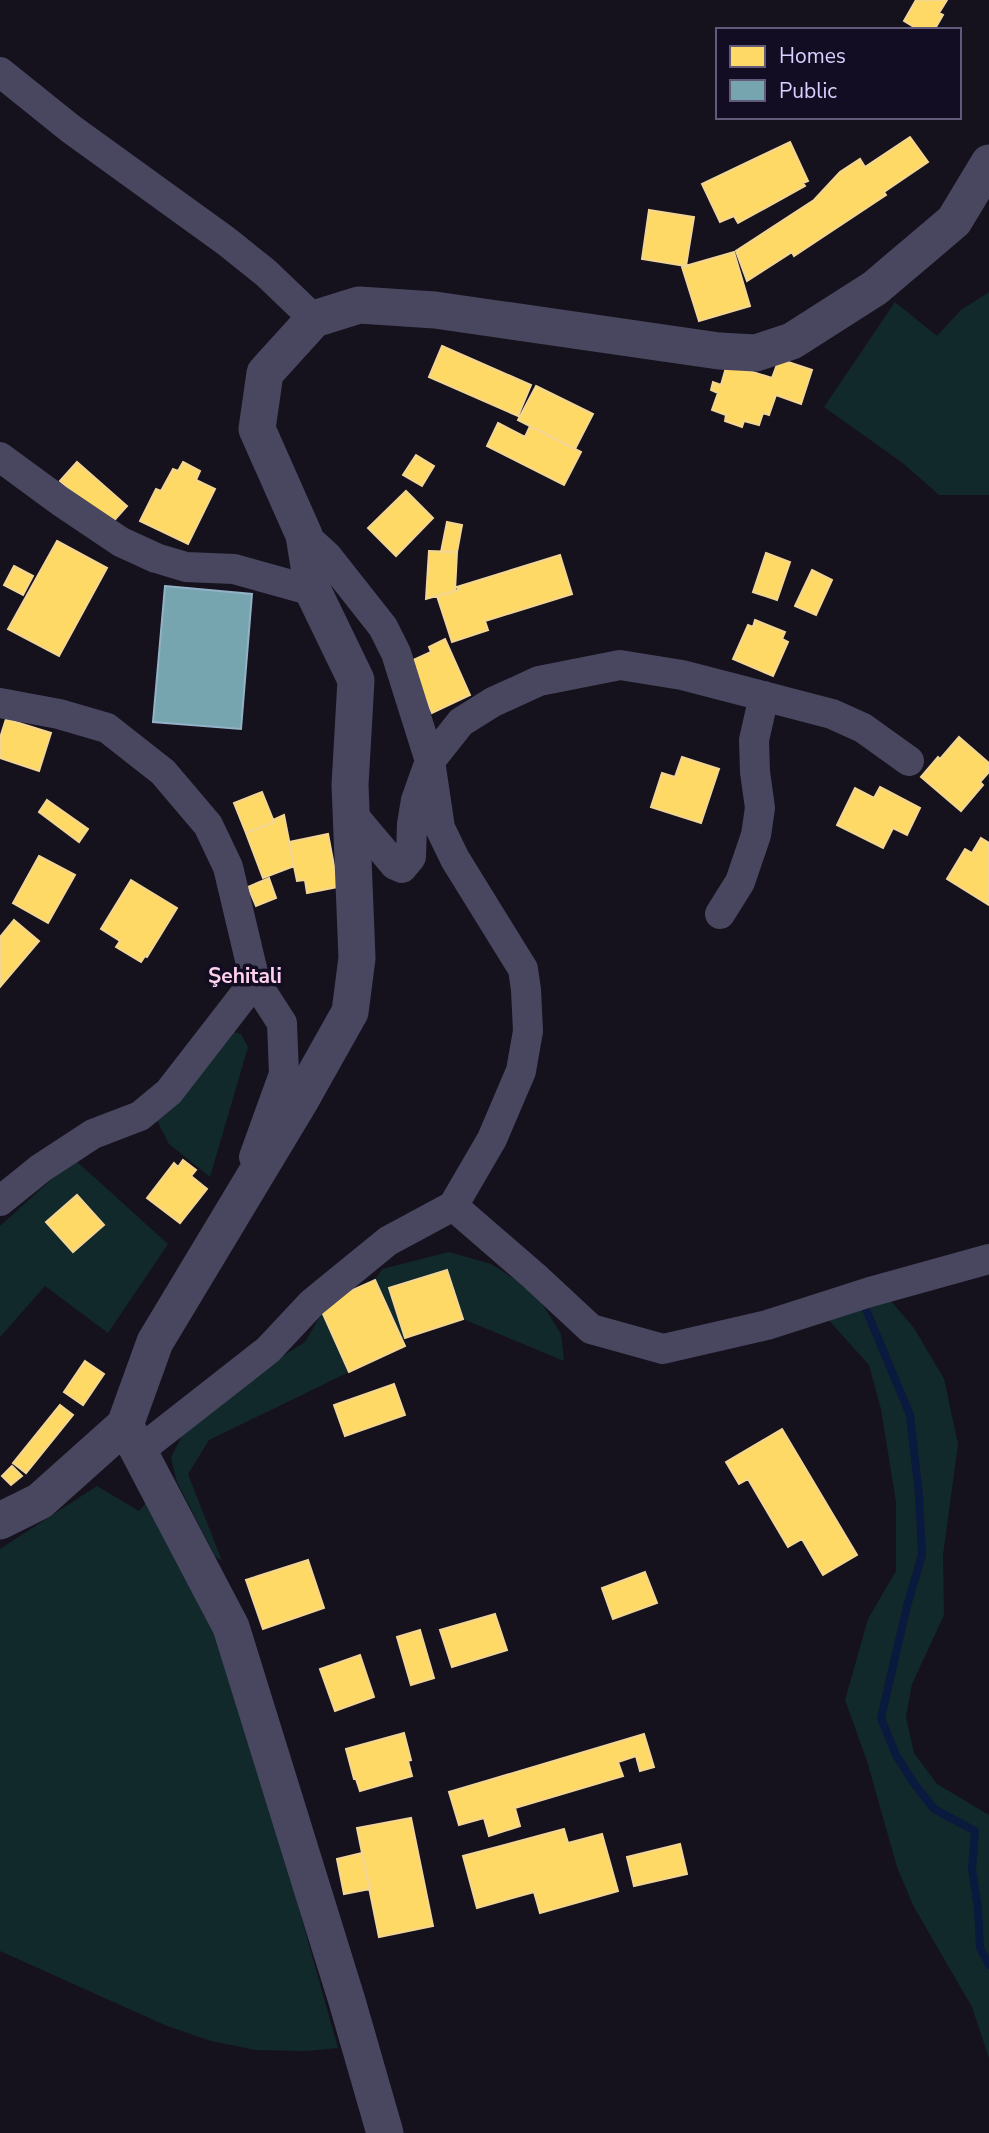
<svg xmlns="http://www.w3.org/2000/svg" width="989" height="2133" font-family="'Nunito Sans',sans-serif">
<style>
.green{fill:#11292b}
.homes{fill:#ffd966;stroke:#f3d694;stroke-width:2}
.public{fill:#76a5af;stroke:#93b2c7;stroke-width:2}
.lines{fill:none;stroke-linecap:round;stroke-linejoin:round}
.stream{stroke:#0a193e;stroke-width:8}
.minor{stroke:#49475f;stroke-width:30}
.tertiary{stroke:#49475f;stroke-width:37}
.labels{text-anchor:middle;stroke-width:7;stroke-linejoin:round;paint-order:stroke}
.quarter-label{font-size:21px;font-weight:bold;fill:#ffd2ec;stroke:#120d23}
</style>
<rect width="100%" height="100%" fill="#15121e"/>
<!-- green -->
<path class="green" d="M989 292V495H939L904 464 824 407 895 302 937 336 961 310Z
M230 1031 241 1034 248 1047 210 1177 169 1144 154 1115Z
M74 1159 168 1244 108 1333 45 1286 0 1337V1226Z
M449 1252 491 1264 534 1291 561 1334 564 1361 463 1319 402 1340 375 1280 382 1269Z
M891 1301 914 1328 944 1379 958 1444 943 1555 944 1615 912 1684 906 1717 914 1753 937 1784 989 1815V2058L972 2007 914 1907 897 1867 867 1761 845 1700 868 1619 896 1571V1502L881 1409 869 1365 824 1315Z
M322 1313 349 1372 209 1440 188 1474 222 1561 215 1556 177 1482 171 1458 184 1431 239 1383 305 1342Z
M97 1486 139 1511 146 1503 202 1601 237 1688 338 2048 306 2051 256 2050 211 2041 167 2026 0 1951V1549Z"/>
<!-- homes -->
<path class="homes" d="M916 0H947L939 13 943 15 936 27 937 30H919L904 21Z
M910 137 928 162 884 192 886 195 794 256 792 252 747 281 736 251 814 200 840 172 860 159 865 167Z
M790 142 808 181 803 183 805 186 738 223 734 216 720 222 702 184Z
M649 210 694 217 686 266 642 259Z
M734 252 750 306 699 321 682 267Z
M442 346 531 385 518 416 429 377Z
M779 359 812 370 801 404 776 395 769 415 763 413 759 425 744 421 742 427 725 421 726 415 712 410 718 393 711 390 713 382 721 385 727 364 772 378Z
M536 386 593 414 575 449 518 420Z
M498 423 525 437 530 426 581 452 564 485 487 446Z
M416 455 434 466 422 486 403 475Z
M77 462 127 506 110 525 60 481Z
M183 462 200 471 196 480 215 489 188 544 140 521 156 489 161 491 173 469 178 471Z
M406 491 433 518 396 556 368 528Z
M447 522 462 525 457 552H441Z
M57 541 107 568 59 656 8 629Z
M429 551 457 552 455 591 426 599Z
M766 553 790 562 777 600 753 592Z
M560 555 572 594 485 621 488 630 452 642 437 596 458 590 457 587Z
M14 566 33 576 23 595 4 585Z
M812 570 832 580 816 615 795 606Z
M755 620 785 632 782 639 788 642 773 676 733 659 748 625 753 627Z
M445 639 470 695 432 713 409 662 431 652 429 647Z
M6 719 51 733 39 771 0 758V738Z
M959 737 989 763V772L980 782 983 785 961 811 921 777 938 757 940 759Z
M682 757 719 769 701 823 651 807 662 773 675 777Z
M880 787 920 808 907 835 893 828 883 848 837 825 855 788 874 798Z
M262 792 274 822 246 833 234 803Z
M47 800 88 829 79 842 39 812Z
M284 815 294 866 263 878 246 833 274 822 273 820Z
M328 834 338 887 307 893 305 880 297 881 289 842Z
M981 838 989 843V905L947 879 965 849 972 853Z
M39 856 75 875 48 923 13 903Z
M269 878 276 898 256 906 248 887Z
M131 880 177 908 147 957 145 956 141 962 116 947 120 941 101 929Z
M14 920 39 941 0 987V937Z
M183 1160 196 1170 191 1176 207 1189 180 1223 147 1198 174 1163 178 1167Z
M77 1195 104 1225 73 1252 46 1222Z
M447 1270 463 1319 405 1338 389 1288Z
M375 1280 405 1346 349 1372 319 1305Z
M85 1361 104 1374 83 1405 64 1392Z
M394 1384 405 1415 345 1436 334 1405Z
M60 1405 73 1415 26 1473 13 1463Z
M782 1429 857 1555 823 1575 802 1539 788 1547 748 1479 739 1484 726 1462Z
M12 1466 22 1476 11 1485 2 1476Z
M308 1560 324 1608 263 1629 246 1580Z
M645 1572 657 1603 613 1619 602 1588Z
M495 1614 507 1650 452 1667 440 1630Z
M420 1630 434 1678 411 1685 397 1637Z
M360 1655 374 1697 335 1711 320 1669Z
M404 1733 411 1760 408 1761 412 1776 360 1791 356 1779H354L346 1749Z
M644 1734 654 1767 640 1771 636 1756 618 1762 623 1776 515 1808 520 1826 489 1836 484 1818 459 1825 449 1792Z
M411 1818 433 1926 379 1937 357 1828Z
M564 1829 568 1843 602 1834 618 1891 540 1913 534 1892 477 1908 463 1856Z
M680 1844 687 1874 634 1886 627 1857Z
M362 1853 370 1889 344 1894 337 1859Z"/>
<!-- public -->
<path class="public" d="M165 586 252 594 241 729 153 722Z"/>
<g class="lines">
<!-- stream -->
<path class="stream" d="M865 1307 910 1415 919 1495 922 1555 907 1606 881 1718 896 1755 913 1782 934 1809 975 1831 972 1869 978 1908 980 1948 989 1965"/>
<!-- minor -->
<path class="minor" d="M0 72 71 129 226 241 266 273 314 319
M0 457 60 501 121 542 156 558 186 567 234 569 313 591
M0 703 59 714 107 728 163 772 208 825 228 867 255 981 282 1023 284 1074 254 1157
M352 814 395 865 402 868 411 857 412 824 416 800 430 761 461 722 493 702 539 681 620 665 682 675 832 714 863 728 909 761
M720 914 740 882 756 835 760 808 755 772 754 740 764 696
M0 1201 41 1168 93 1134 140 1116 169 1092 255 981
M453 1206 534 1276 591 1329 663 1349 767 1325 870 1292 989 1259
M139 1451 268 1350 312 1303 388 1241 453 1206 492 1139 521 1071 528 1031 526 990 523 969 455 859 440 828 430 761 396 653 383 627 327 556 304 535"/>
<!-- tertiary -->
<path class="tertiary" d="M125 1425 155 1342 300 1101 350 1012 357 958 350 785 356 680 313 591 304 535 257 429 265 373 314 319 359 305 435 310 719 351 756 353 792 341 875 288 954 221 989 163
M0 1521 40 1501 125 1425 231 1627 347 2001 385 2133"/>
</g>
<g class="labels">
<!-- quarter labels -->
<g class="quarter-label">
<text x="245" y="983">Şehitali</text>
</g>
</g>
<!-- legend -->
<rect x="716" y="28" width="245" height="91" fill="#120d23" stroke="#615b7b" stroke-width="2"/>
<rect x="730" y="46" width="35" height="21" fill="#ffd966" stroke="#615b7b" stroke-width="2"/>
<text x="779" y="63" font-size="21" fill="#d8d0ff">Homes</text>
<rect x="730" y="80" width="35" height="21" fill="#76a5af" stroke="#615b7b" stroke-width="2"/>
<text x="779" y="98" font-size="21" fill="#d8d0ff">Public</text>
</svg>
